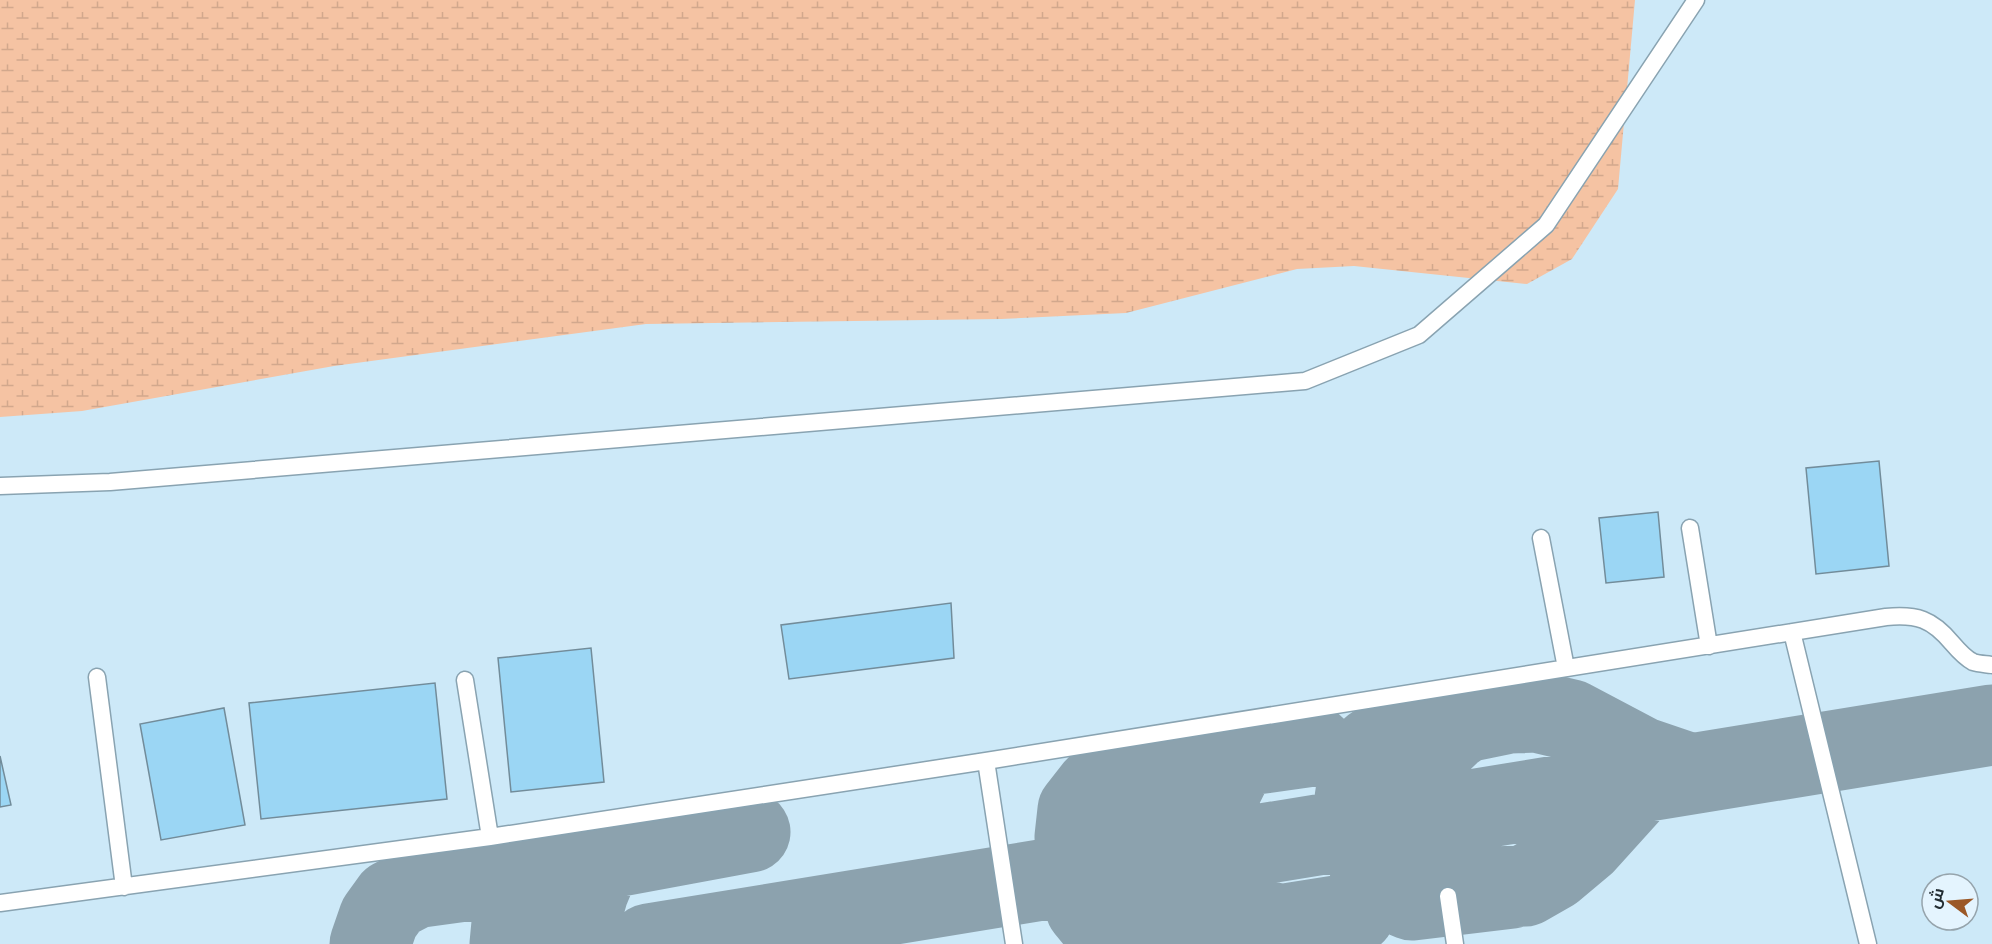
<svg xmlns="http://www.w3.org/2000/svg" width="1992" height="944" font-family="Mulish,Cairo,sans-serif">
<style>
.wetland{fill:url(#wetland-marsh)}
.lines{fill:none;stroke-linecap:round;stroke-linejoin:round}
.taxiway{stroke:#8ca2ae;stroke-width:81}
.building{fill:#9bd6f4;stroke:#728c9a;stroke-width:1.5}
.lane-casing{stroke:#89a3b1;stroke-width:19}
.lane{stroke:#fff;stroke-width:16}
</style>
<defs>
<pattern id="wetland-marsh" width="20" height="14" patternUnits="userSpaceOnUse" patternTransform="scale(1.5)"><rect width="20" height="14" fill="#f5c3a3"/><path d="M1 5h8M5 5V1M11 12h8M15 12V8" fill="none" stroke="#d2a88d"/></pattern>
</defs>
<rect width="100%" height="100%" fill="#cde9f8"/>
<!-- wetland -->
<path class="wetland" d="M0 0H1635L1618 189 1572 259 1527 284 1354 266 1297 269 1126 313 1001 319 646 324 334 366 82 411 0 417Z"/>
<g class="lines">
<!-- taxiway -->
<path class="taxiway" d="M1452 731 1391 736 1373 747 1360 766 1355 799 1358 828 1371 871 1388 890 1412 900 1512 888
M1314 746 1249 755 1233 766 1220 792 1214 823 1218 851 1227 883 1238 903 1250 916 1279 925 1355 913
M1249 755 1183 765 1163 781 1149 800 1145 824 1148 863 1154 891 1166 916 1187 930 1213 936 1279 925
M1640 782 1584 844 1553 870 1525 886 1488 887 1457 875 1439 849 1431 816 1426 778 1430 752 1452 731 1465 722 1509 713 1537 712 1571 720 1641 757 1691 774
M370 944 379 918 392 900 415 888 545 870 750 832
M510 944 512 923 523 891 545 870
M584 944 582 913 588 892 598 868 609 858
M649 944 1992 725
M1140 944 1121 942 1105 931 1086 908 1075 837 1078 810 1096 787 1120 773 1183 765"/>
</g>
<!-- building -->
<path class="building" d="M1879 461 1889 566 1816 574 1806 468Z
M1658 512 1664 577 1606 583 1599 518Z
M951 603 954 658 789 679 781 625Z
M591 648 604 782 511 792 498 658Z
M435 683 447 799 261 819 249 703Z
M224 708 245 825 161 840 140 724Z
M0 756 11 805 0 807Z"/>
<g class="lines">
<defs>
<path id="lane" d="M0 486 110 482 1305 381 1419 335 1546 225 1696 0
M1690 528 1709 646
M1541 538 1566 668
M1792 632 1868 944
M97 677 124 887
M465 680 490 837
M986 761 1014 944
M1448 896 1455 944
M0 903 490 837 986 761 1886 617C1917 614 1932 619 1952 643 1958 650 1965 658 1973 662 1979 664 1986 664 1992 665"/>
</defs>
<!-- lane casing -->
<use href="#lane" class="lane-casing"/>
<!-- lane -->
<use href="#lane" class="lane"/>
</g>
<!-- north arrow -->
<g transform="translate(1950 902) rotate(286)"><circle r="28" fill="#e4f4fe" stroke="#96a4ac" stroke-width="1.5"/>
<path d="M0-4.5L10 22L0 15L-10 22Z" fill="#9b5827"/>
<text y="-9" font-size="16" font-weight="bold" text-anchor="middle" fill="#222c32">ش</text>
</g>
</svg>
